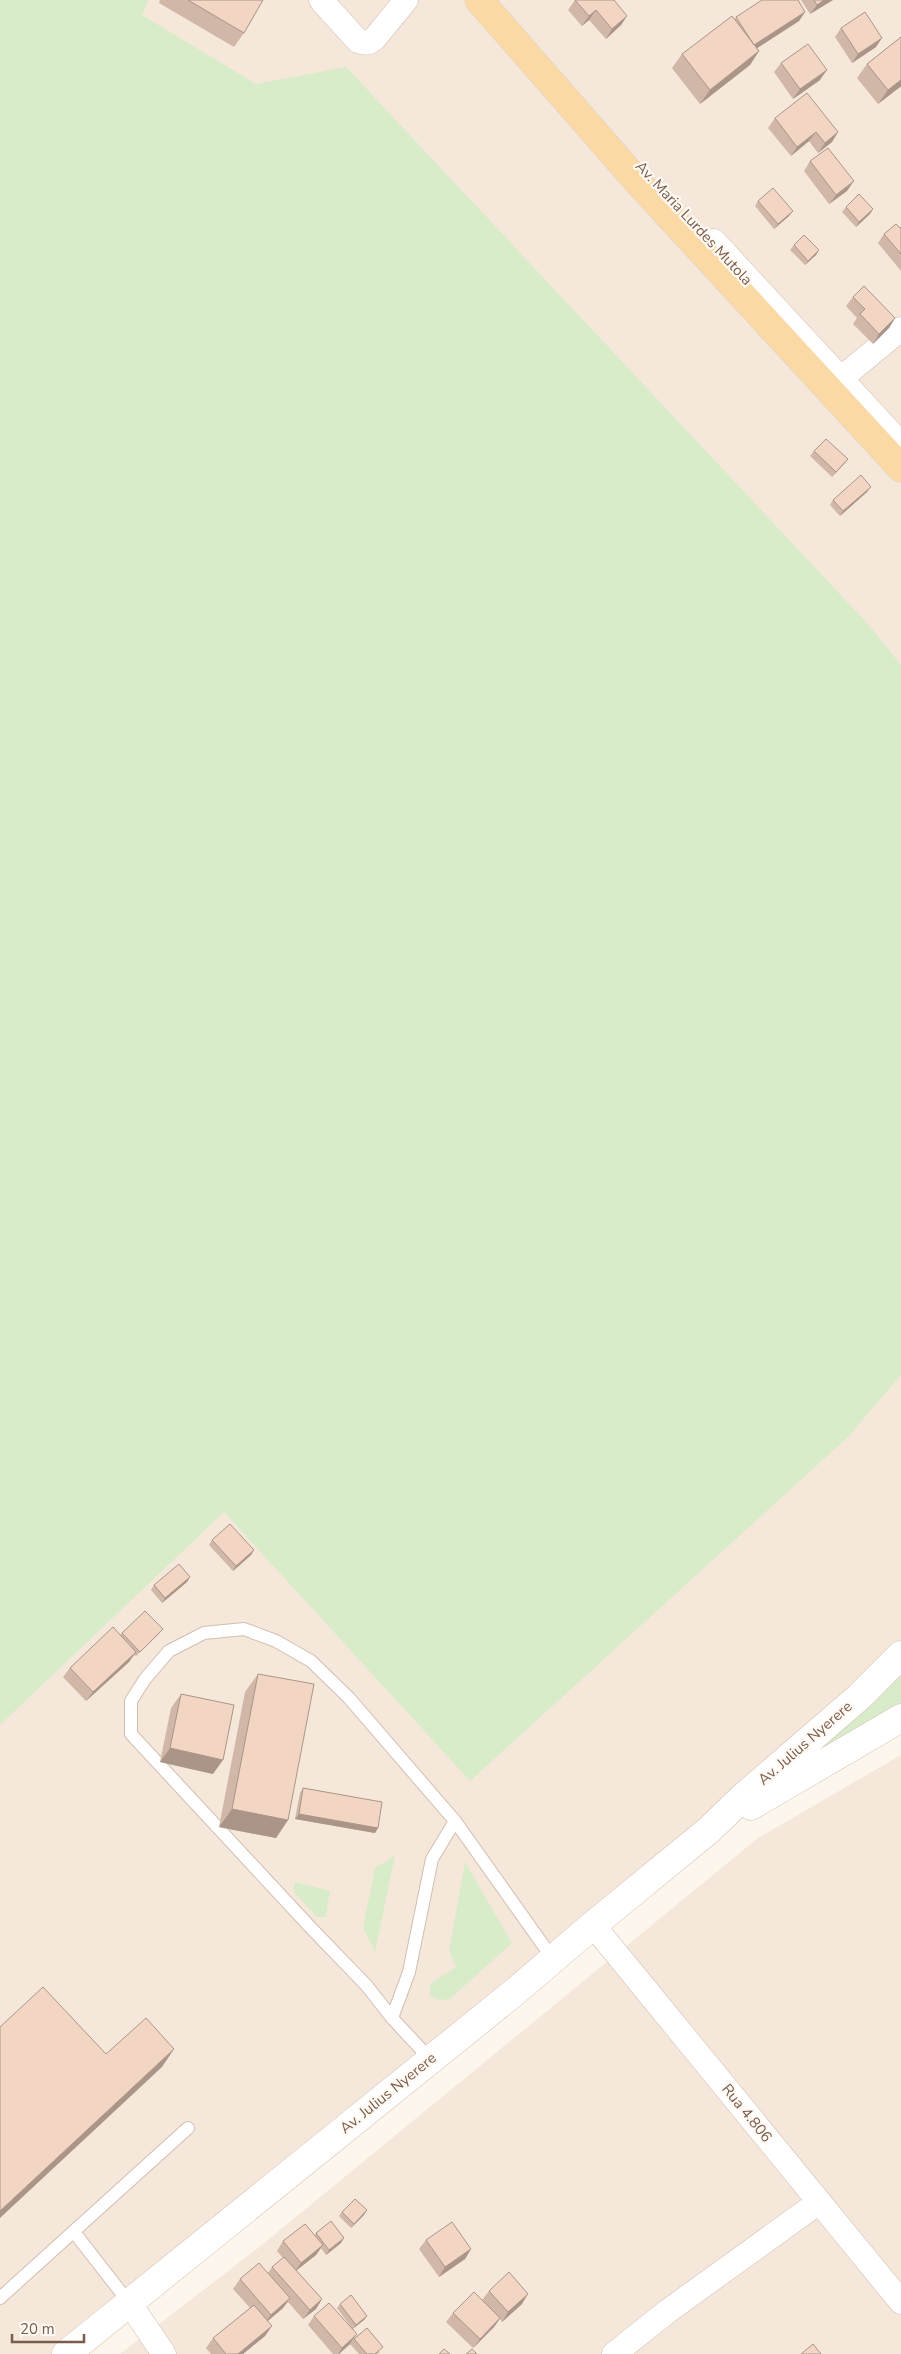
<svg xmlns="http://www.w3.org/2000/svg" width="901" height="2354" font-family="'Nunito Sans',sans-serif">
<style>
.residential{fill:#f5e8da}
.green{fill:#d8ecc9}
.lines{fill:none;stroke-linecap:round;stroke-linejoin:round}
.service-casing{stroke:#d1beb0;stroke-width:14}
.minor-casing{stroke:#d1beb0;stroke-width:25}
.secondary-casing{stroke:#d6c0b0;stroke-width:29}
.primary-casing{stroke:#dad1cd;stroke-width:29}
.service{stroke:#fff;stroke-width:12}
.minor{stroke:#fff;stroke-width:24}
.secondary{stroke:#fff;stroke-width:28}
.primary{stroke:#fbd9a5;stroke-width:28}
.wall{fill:#d1b7a8}
.shaded-wall{fill:#aa9588}
.building{fill:#f3d5c3;stroke:#aa9588}
.labels{text-anchor:middle;stroke-width:4.5;stroke-linejoin:round;paint-order:stroke}
.street-label{font-size:15px;fill:#7a5c4d;stroke:#fffaf3}
</style>
<rect width="100%" height="100%" fill="#fdf6ec"/>
<!-- residential -->
<path class="residential" d="M0 0H901V1641L692 1841 60 2354H0Z
M901 1755V2354H120L258 2248 758 1838Z"/>
<!-- green -->
<path class="green" d="M0 0H149L142 15 256 84 346 67 868 624 901 665V1375L848 1437 470 1781 224 1512 0 1725Z
M901 1673V1708L709 1830Z
M395 1856 375 1952 363 1927 375 1868Z
M465 1862 512 1943 450 1999 440 2000 430 1996V1984L456 1967 449 1951Z
M295 1882 330 1891 326 1917H317L293 1891Z"/>
<g class="lines">
<defs>
<path id="service" d="M455 1821 553 1959
M392 2018 409 1972 432 1859 455 1821 349 1698 311 1661 276 1641 244 1629 204 1633 169 1651 145 1679 131 1701V1734L311 1928 367 1986 392 2018 430 2059
M74 2232 130 2304
M0 2298 188 2128"/>
<path id="minor" d="M321 0 358 41C366 44 369 43 375 38L406 0
M839 380 901 329
M593 1925 901 2302
M130 2304 164 2354
M614 2354 668 2311 819 2202"/>
<path id="secondary" d="M713 243 901 447
M751 1806 901 1718
M66 2354 511 1995 593 1925 709 1830 742 1798 859 1697 901 1655"/>
<path id="primary" d="M479 0 638 182 901 468"/>
</defs>
<!-- service casing -->
<use href="#service" class="service-casing"/>
<!-- minor casing -->
<use href="#minor" class="minor-casing"/>
<!-- secondary casing -->
<use href="#secondary" class="secondary-casing"/>
<!-- primary casing -->
<use href="#primary" class="primary-casing"/>
<!-- service -->
<use href="#service" class="service"/>
<!-- minor -->
<use href="#minor" class="minor"/>
<!-- secondary -->
<use href="#secondary" class="secondary"/>
<!-- primary -->
<use href="#primary" class="primary"/>
</g>
<!-- wall -->
<path class="wall" d="M160 0H263L244 33 234 47 159 3Z
M575 0 627 16 621 25 606 39 589 20 582 26 568 10Z
M801 0H833L810 14Z
M805 12 799 21 757 48 759 51 750 65 700 104 672 68 682 54 735 19 736 17Z
M841 28 876 47 852 63 835 37Z
M901 37V88L900 87 878 104 857 78 867 64Z
M781 63 820 80 793 99 774 72Z
M775 118 838 132 832 142 818 153 809 141 791 156 768 128Z
M810 161 847 191 829 204 804 171Z
M758 201 789 216 774 229 755 206Z
M846 207 873 209 870 214 856 227 842 212Z
M901 227V271L878 243 884 234Z
M794 245 816 255 805 265 790 250Z
M853 297 895 318 889 328 873 344 853 324 857 318 846 306Z
M814 451 848 459 844 464 832 477 810 456Z
M867 492 840 516 830 505 833 500Z
M212 1540 254 1550 251 1555 233 1571 209 1545Z
M190 1577 187 1582 162 1603 151 1590 154 1585Z
M122 1633 159 1634 136 1656 134 1655 129 1662 86 1701 63 1677 70 1668 120 1635Z
M258 1674 288 1820 276 1838 219 1827 245 1692Z
M181 1694 213 1774 160 1762 171 1708Z
M303 1788 378 1828 375 1833 295 1819 300 1793Z
M342 2212 364 2215 351 2228 339 2216Z
M316 2233 341 2243 326 2255 321 2248 316 2255 296 2271 322 2299 316 2309 303 2319 288 2302 283 2308 268 2321 265 2336 243 2354H211L206 2348 213 2338 250 2308 233 2289 240 2279 268 2273 272 2267 283 2258 277 2251 283 2241 315 2235Z
M426 2240 471 2249 465 2259 439 2277 419 2249Z
M489 2291 522 2304 502 2322 500 2319 494 2327 473 2348 446 2322 453 2313 482 2300Z
M340 2304 367 2316 364 2320 353 2329 350 2344 339 2354H333L308 2325 314 2316 351 2327 337 2308Z
M354 2339 380 2352 377 2354H359L350 2344Z"/>
<!-- shaded-wall -->
<path class="shaded-wall" d="M824 0H833L810 14 817 5Z
M596 10 589 20 582 26 589 16Z
M805 12 799 21 748 54 754 45Z
M627 16 621 25 606 39 612 29Z
M882 38 876 47 852 63 858 54Z
M759 51 750 65 700 104 710 90Z
M827 70 820 80 793 99 800 89Z
M901 80V86L900 87 878 104 888 90Z
M816 132 809 141 791 156 797 147Z
M838 132 832 142 818 153 825 143Z
M854 181 847 191 829 204 836 195Z
M873 209 870 214 856 227 859 222Z
M793 211 789 216 774 229 778 224Z
M819 250 816 255 805 265 808 261Z
M895 318 889 328 873 344 879 334Z
M848 459 844 464 832 477 836 472Z
M871 487 867 492 840 516 843 511Z
M254 1550 251 1555 233 1571 236 1566Z
M190 1577 187 1582 162 1603 165 1598Z
M136 1652 129 1662 86 1701 93 1692Z
M170 1748 223 1760 213 1774 160 1762Z
M232 1809 288 1820 276 1838 219 1827Z
M299 1814 378 1828 375 1833 295 1819Z
M174 2049 162 2067 0 2218V2211Z
M367 2210 364 2215 351 2228 354 2224Z
M344 2238 341 2243 326 2255 329 2250Z
M323 2245 316 2255 294 2272 301 2263Z
M471 2249 465 2259 439 2277 445 2267Z
M528 2294 522 2304 502 2322 508 2312Z
M290 2298 283 2308 264 2324 271 2315Z
M322 2299 316 2309 303 2319 310 2310Z
M367 2316 364 2320 352 2329 356 2325Z
M500 2318 494 2327 473 2348 480 2339Z
M272 2326 265 2336 243 2354H238Z
M357 2334 350 2344 339 2354H338L342 2348Z"/>
<!-- building -->
<path class="building" d="M188 0H263L244 33Z
M575 0H614L627 16 612 29 596 10 589 16Z
M762 0H798L805 12 754 45 736 17Z
M814 0H824L817 5Z
M865 12 882 38 858 54 841 28Z
M732 16 759 51 710 90 682 54Z
M901 37V80L888 90 867 64Z
M808 44 827 70 800 89 781 63Z
M807 93 838 132 825 143 816 132 797 147 775 118Z
M828 148 854 181 836 195 810 161Z
M773 188 793 211 778 224 758 201Z
M859 194 873 209 859 222 846 207Z
M896 224 900 228 901 227V254L884 234Z
M804 235 819 250 808 261 794 245Z
M864 286 895 318 879 334 860 314 865 309 853 297Z
M826 439 848 459 836 472 814 451Z
M861 475 871 487 843 511 833 500Z
M230 1524 254 1550 236 1566 212 1540Z
M179 1564 190 1577 165 1598 154 1585Z
M145 1611 163 1629 140 1652 122 1633Z
M113 1627 136 1652 93 1692 70 1668Z
M258 1674 314 1684 288 1820 232 1809Z
M181 1694 234 1705 223 1760 170 1748Z
M303 1788 382 1802 378 1828 299 1814Z
M43 1987 106 2054 146 2018 174 2049 0 2211V2027Z
M355 2199 367 2210 354 2224 342 2212Z
M331 2221 344 2238 329 2250 316 2233Z
M452 2222 471 2249 445 2267 426 2240Z
M305 2224 323 2245 301 2263 283 2241Z
M284 2257 322 2299 310 2310 272 2267Z
M259 2263 290 2298 271 2315 240 2279Z
M509 2272 528 2294 508 2312 489 2291Z
M474 2292 500 2318 480 2339 453 2313Z
M351 2295 367 2316 356 2325 340 2304Z
M329 2303 357 2334 342 2348 314 2316Z
M254 2305 272 2326 238 2354H226L213 2338Z
M367 2328 383 2347 375 2354H367L354 2339Z
M813 2344 821 2354H801Z
M444 2349 450 2354H439Z
M472 2349 477 2354H466Z"/>
<g class="labels">
<!-- street labels -->
<g class="street-label">
<text transform="translate(694 223) rotate(47)" y="5">Av. Maria Lurdes Mutola</text>
<text transform="translate(805 1743) rotate(-41)" y="5">Av. Julius Nyerere</text>
<text transform="translate(388 2093) rotate(-39)" y="5">Av. Julius Nyerere</text>
<text transform="translate(747 2113) rotate(51)" y="5">Rua 4.806</text>
</g>
</g>
<!-- scale -->
<path d="M12 2334v8h72v-8" fill="none" stroke="#7a5c4d" stroke-width="2.5"/>
<text x="20" y="2334" font-size="15" fill="#7a5c4d" stroke="#fffaf3" stroke-width="4" paint-order="stroke">20 m</text>
</svg>
